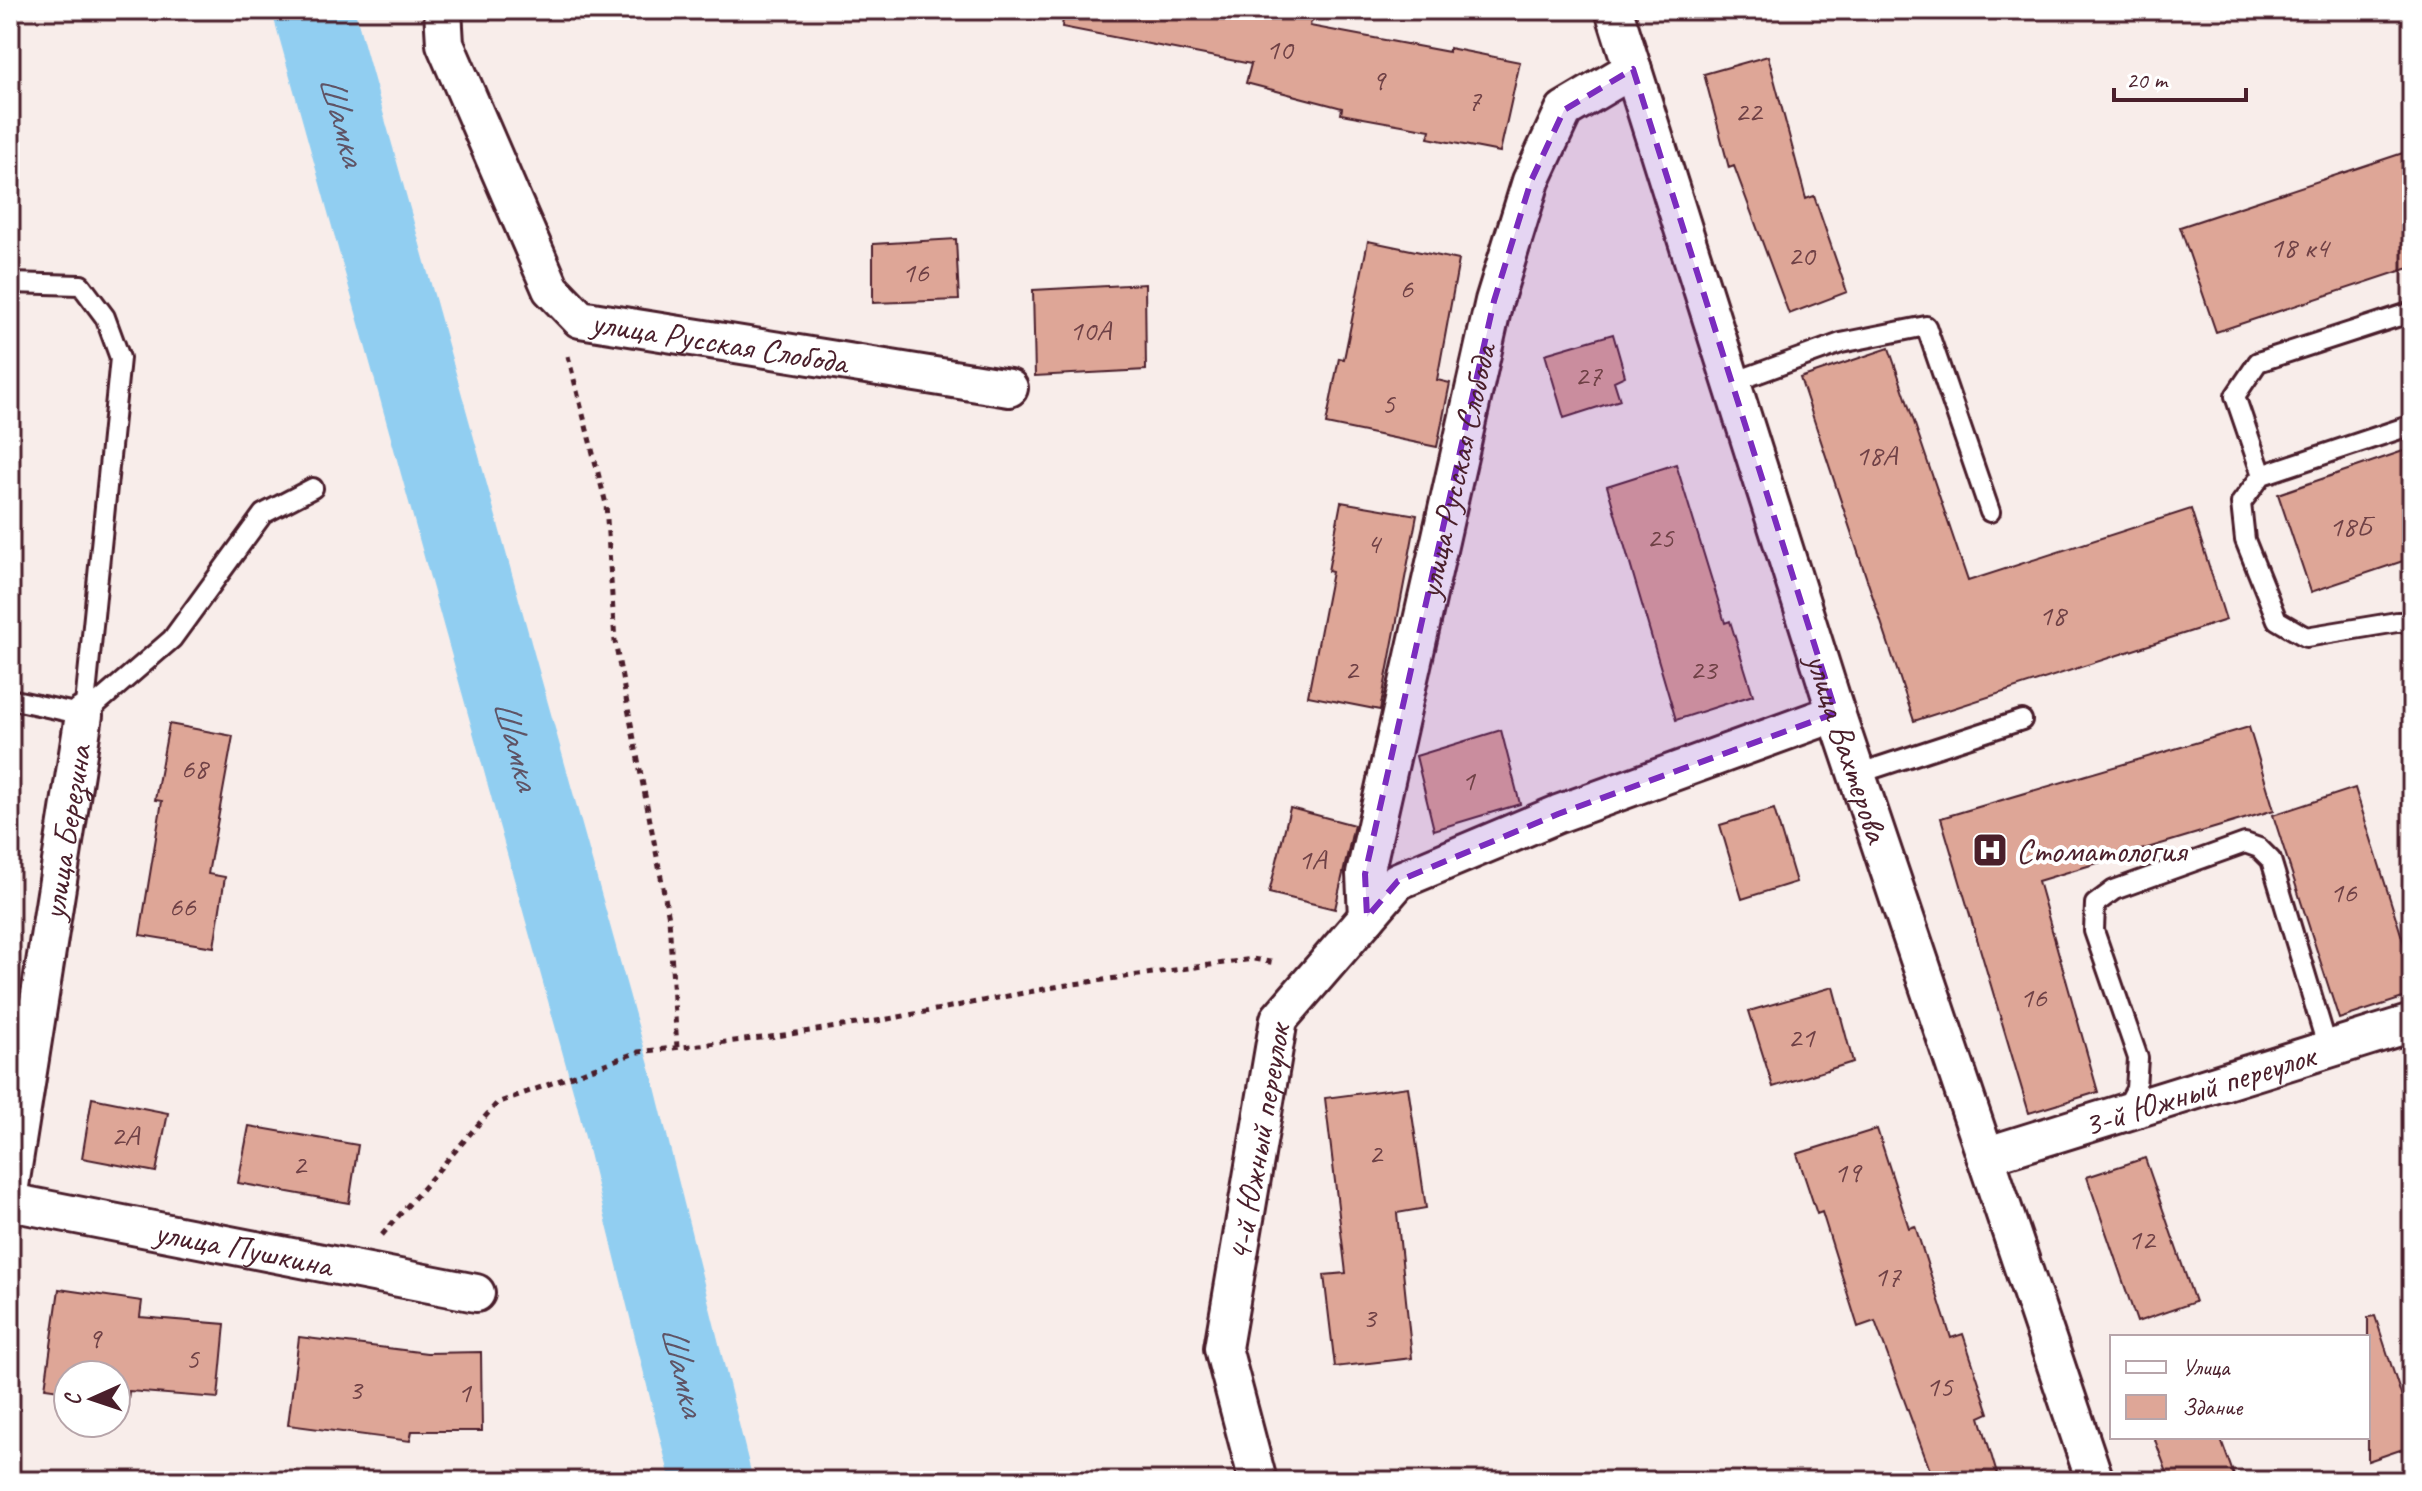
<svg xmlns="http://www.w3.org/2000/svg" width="2422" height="1491" font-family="Caveat,sans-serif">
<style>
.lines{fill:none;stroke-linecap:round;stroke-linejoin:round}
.river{stroke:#91cef1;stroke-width:80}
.building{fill:#dea697;stroke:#4a1f2b;stroke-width:2}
.service-casing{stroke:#4a1f2b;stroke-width:24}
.minor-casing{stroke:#4a1f2b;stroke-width:42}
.path{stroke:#4a1f2b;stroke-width:5;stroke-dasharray:6 6;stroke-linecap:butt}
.service{stroke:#fff;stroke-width:18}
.minor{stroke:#fff;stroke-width:36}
.marked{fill:#7b2cbf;fill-opacity:0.2;stroke:#7b2cbf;stroke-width:6;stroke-dasharray:16 10;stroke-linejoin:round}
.labels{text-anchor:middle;stroke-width:8;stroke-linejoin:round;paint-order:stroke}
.number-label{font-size:30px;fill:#6f4146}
.street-label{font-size:34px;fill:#4a1f2b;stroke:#fff}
.poi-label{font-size:34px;fill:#4a1f2b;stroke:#fff;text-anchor:start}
.water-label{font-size:36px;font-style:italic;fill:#5f5466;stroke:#fff}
</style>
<rect width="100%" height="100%" fill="#f8edea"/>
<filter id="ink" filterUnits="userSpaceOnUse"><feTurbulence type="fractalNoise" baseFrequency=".0125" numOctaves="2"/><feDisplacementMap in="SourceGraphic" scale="16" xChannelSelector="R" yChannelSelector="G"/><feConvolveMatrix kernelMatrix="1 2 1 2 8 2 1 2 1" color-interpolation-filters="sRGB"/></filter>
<g filter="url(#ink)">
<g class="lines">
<!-- river -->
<path class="river" id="s1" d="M313 10 615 1092 712 1481"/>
</g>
<!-- building -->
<path class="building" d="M1064 10H1314L1310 26 1449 52V48L1520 62 1500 152 1428 138 1430 130 1341 114 1342 108 1246 83 1251 64 1062 27Z
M1768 56 1806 199 1814 196 1847 292 1789 314 1734 166 1729 168 1704 74Z
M2412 150V267L2216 332 2180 227Z
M956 239 959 300 873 303V244Z
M1368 241 1459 260 1437 380 1450 383 1437 447 1326 424 1339 358 1344 359Z
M1145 284 1146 370 1035 376 1033 290Z
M1613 334 1625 376 1614 381 1620 400 1564 418 1545 354Z
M1889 348 1968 581 2191 509 2226 620 1914 721 1800 378Z
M2412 448V558L2311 592 2278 494Z
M1676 464 1725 623 1730 621 1753 695 1676 720 1607 486Z
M1341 502 1417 515 1380 710 1308 696 1332 572 1328 571Z
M169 724 233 736 208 874 225 877 214 947 140 935 162 801 155 800Z
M2249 727 2274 810 2038 881 2098 1092 2029 1113 1941 818Z
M1501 730 1520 804 1434 830 1416 756Z
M2355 788 2412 969V995L2339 1019 2273 815Z
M1290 808 1354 825 1335 909 1269 893Z
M1774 809 1796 882 1742 899 1720 825Z
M1833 987 1853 1062 1773 1087 1749 1011Z
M1408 1087 1426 1208 1397 1213 1412 1358 1335 1367 1324 1275 1346 1273 1325 1098Z
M92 1098 168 1113 156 1172 82 1158Z
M249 1126 358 1145 349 1203 238 1183Z
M1877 1129 1909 1228 1915 1226 1951 1338 1963 1334 1989 1413 1980 1417 1999 1481H1934L1875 1321 1858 1327 1822 1212 1817 1214 1797 1154Z
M2145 1158 2195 1302 2137 1322 2087 1177Z
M59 1289 142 1301 140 1317 225 1324 218 1398 129 1391 128 1400 116 1398V1375H68V1391L45 1388Z
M2375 1316 2412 1428V1446L2368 1461V1317Z
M299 1337 427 1353 481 1352 482 1431H412L410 1441 288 1425Z
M2154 1437H2220L2236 1481H2170Z"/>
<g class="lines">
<defs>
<path id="service" d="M10 283 81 285 105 317 120 358 84 715
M1731 383 1841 343 1926 326 1990 512
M2412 425 2262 475 2241 503 2245 540 2277 620 2306 637 2397 622H2412
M2262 475 2235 396 2258 362 2412 312
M10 699 84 715
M84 715 172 639 263 514 313 488
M1857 774 2022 720
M2125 1110 2136 1089 2138 1058 2094 931 2095 904 2114 890 2245 843 2259 848 2271 860 2328 1049"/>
<g id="minor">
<path id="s2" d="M443 10 445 44 551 289 580 319 1009 388"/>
<path id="s3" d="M1614 10 1836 713 2095 1481"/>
<path id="s4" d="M1367 917 1365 874 1494 301 1531 181 1564 110 1633 69"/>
<path id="s5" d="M1985 1156 2412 1023"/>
<path id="s6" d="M10 1186 84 715"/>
<path id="s7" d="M10 1202 476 1293"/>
<path id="s8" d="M1258 1481 1223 1348 1279 1019 1398 881 1558 814 1836 713"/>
</g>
</defs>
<!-- service casing -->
<use href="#service" class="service-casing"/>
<!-- minor casing -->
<use href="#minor" class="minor-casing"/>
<!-- path -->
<path class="path" d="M568 356 606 504 615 642 669 918 677 1048
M382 1235 497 1103 638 1052 770 1037 883 1020 1060 986 1253 959 1276 963"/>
<!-- service -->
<use href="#service" class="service"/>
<!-- minor -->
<use href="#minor" class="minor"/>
</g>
</g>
<!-- marked area -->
<path class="marked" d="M1633 69 1836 713 1558 814 1398 881 1367 917 1365 874 1494 301 1531 181 1564 110Z"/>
<!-- icons -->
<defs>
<symbol id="hospital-square" viewBox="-11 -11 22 22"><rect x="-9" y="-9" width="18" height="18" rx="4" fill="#4a1f2b" stroke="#fff"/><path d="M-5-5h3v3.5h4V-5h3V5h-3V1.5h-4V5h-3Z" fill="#fff"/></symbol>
</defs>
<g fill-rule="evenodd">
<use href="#hospital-square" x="1970" y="830" width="40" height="40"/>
</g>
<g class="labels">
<!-- number labels -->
<g class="number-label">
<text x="1279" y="59">10</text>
<text x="1378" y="90">9</text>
<text x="1474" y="110">7</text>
<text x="1748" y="121">22</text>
<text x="2299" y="257">18 к4</text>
<text x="1801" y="265">20</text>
<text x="915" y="282">16</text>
<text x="1406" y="298">6</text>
<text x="1090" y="340">10А</text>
<text x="1588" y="385">27</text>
<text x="1388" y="413">5</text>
<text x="1876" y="465">18А</text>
<text x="2350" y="536">18Б</text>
<text x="1660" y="547">25</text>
<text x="1373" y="553">4</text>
<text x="2052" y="625">18</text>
<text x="1351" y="679">2</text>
<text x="1703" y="679">23</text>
<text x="194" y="778">68</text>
<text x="1468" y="790">1</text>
<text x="1312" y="869">1А</text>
<text x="2343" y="902">16</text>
<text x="182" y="916">66</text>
<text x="2033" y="1007">16</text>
<text x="1801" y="1047">21</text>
<text x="125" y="1145">2А</text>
<text x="1375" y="1163">2</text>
<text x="299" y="1174">2</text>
<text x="1847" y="1182">19</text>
<text x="2141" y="1249">12</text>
<text x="1887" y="1286">17</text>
<text x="1369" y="1327">3</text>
<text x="94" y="1348">9</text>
<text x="192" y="1368">5</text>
<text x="1939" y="1396">15</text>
<text x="355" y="1399">3</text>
<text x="464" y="1402">1</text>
</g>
<!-- street labels -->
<g class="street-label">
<text dy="12" stroke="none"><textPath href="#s2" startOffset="484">улица Русская Слобода</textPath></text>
<text dy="12" stroke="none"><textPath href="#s4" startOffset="456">улица Русская Слобода</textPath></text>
<text dy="12" stroke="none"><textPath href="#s3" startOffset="774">улица Вахтерова</textPath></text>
<text dy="12" stroke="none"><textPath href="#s6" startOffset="358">улица Березина</textPath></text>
<text dy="12" stroke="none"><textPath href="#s5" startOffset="224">3-й Южный переулок</textPath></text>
<text dy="12" stroke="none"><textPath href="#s8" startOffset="346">4-й Южный переулок</textPath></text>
<text dy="12" stroke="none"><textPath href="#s7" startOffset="238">улица Пушкина</textPath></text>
</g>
<!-- poi labels -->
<g class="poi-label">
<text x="2016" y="862">Стоматология</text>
</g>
<!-- water labels -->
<g class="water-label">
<text dy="13" stroke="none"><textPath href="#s1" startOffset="114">Шамка</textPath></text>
<text dy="13" stroke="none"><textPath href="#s1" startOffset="762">Шамка</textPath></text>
<text dy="13" stroke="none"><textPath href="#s1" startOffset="1410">Шамка</textPath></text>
</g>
</g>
<!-- margin -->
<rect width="2422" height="1491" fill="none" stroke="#fff" stroke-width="40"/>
<rect x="20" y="20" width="2382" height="1451" fill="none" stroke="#4a1f2b" stroke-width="3" filter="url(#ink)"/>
<!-- legend -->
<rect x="2110" y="1335" width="260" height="104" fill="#ffffff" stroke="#b7a5aa" stroke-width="2"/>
<rect x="2126" y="1361" width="40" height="12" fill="#ffffff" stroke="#b7a5aa" stroke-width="2"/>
<text x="2182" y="1375" font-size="24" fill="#4a1f2b">Улица</text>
<rect x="2126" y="1395" width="40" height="24" fill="#dea697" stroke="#b7a5aa" stroke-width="2"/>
<text x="2182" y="1415" font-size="24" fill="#4a1f2b">Здание</text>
<!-- north arrow -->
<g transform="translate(92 1399) rotate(267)"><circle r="38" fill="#ffffff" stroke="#b7a5aa" stroke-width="2"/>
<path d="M0-6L14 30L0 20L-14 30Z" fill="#4a1f2b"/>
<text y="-12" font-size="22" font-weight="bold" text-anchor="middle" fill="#4a1f2b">С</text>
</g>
<!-- scale -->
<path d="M2114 88v12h132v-12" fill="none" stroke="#4a1f2b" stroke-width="4"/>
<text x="2126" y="88" font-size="24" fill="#4a1f2b" stroke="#ffffff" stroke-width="6" paint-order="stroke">20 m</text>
</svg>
